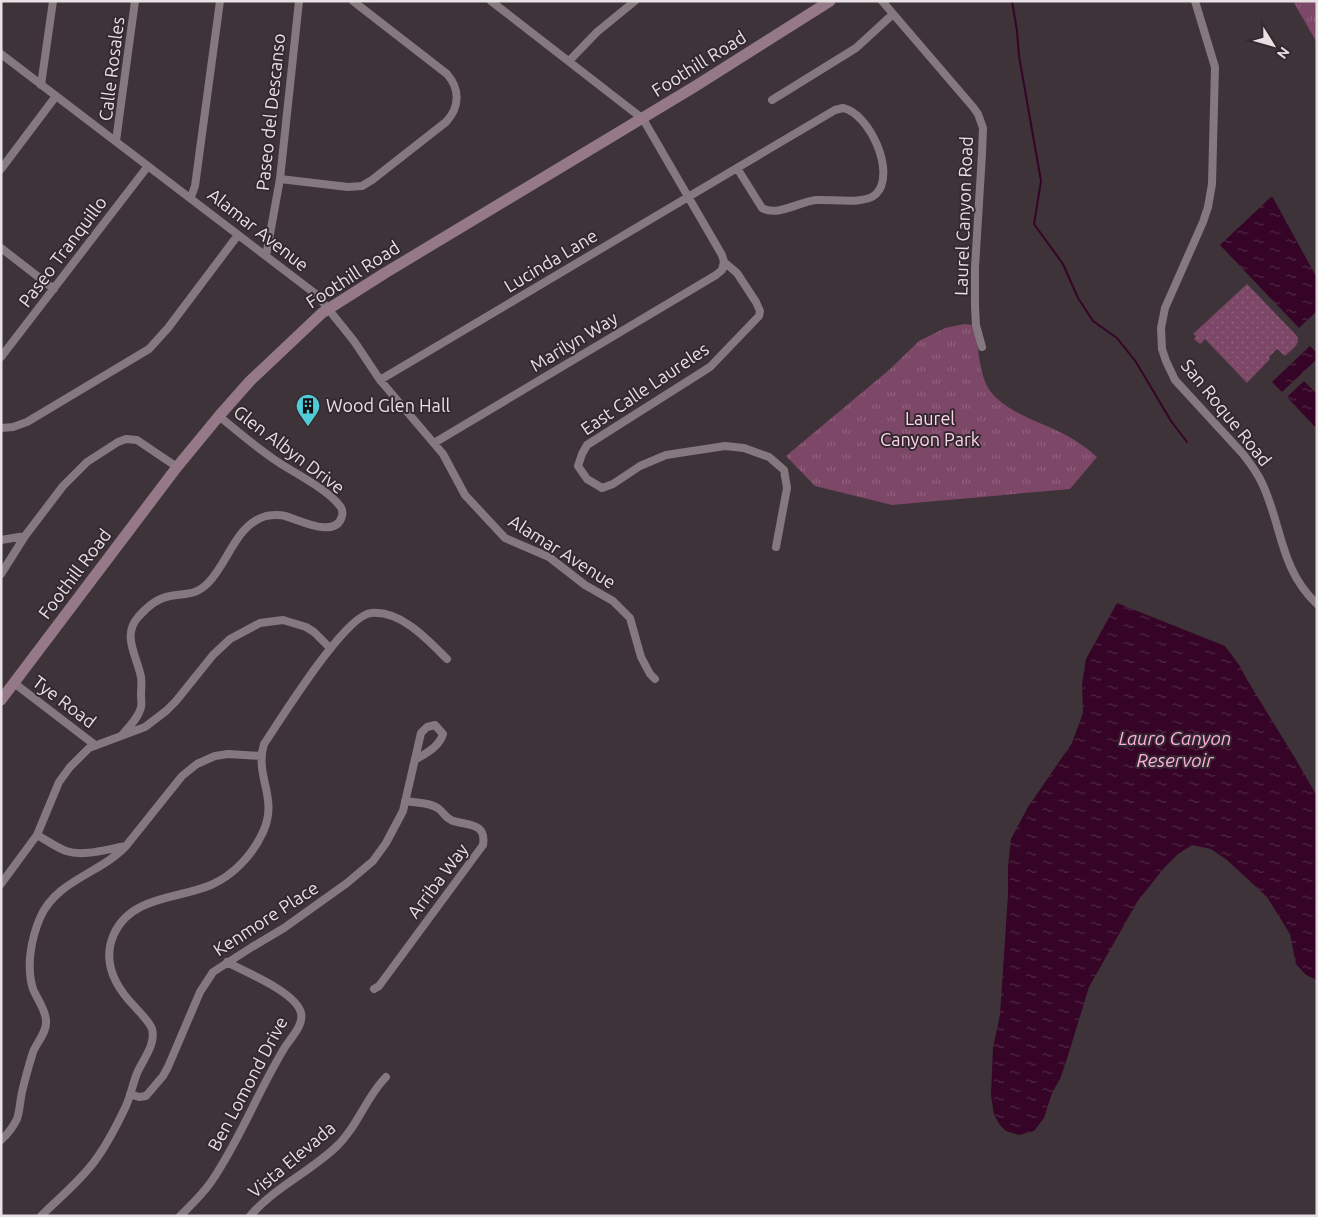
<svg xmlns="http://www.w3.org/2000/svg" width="1318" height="1217" font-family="Ubuntu,sans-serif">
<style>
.grass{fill:url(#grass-dots)}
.park{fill:url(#park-tufts)}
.water{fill:url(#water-ripples)}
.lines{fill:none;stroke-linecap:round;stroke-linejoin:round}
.stream{stroke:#350426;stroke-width:2}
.street{stroke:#85797f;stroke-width:8}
.secondary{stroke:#957989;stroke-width:11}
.labels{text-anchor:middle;stroke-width:4;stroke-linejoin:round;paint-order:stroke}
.street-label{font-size:18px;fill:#e8e1e4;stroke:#33292f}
.poi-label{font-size:18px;fill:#e8e1e4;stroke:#33292f;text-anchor:start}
.park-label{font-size:18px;fill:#ffd5ec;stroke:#33292f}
.water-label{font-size:19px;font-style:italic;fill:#ffaedd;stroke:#33292f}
</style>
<defs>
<pattern id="grass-dots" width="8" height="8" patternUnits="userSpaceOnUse" patternTransform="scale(1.25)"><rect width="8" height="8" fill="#7d4767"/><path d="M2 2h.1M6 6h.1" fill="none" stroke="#8f617d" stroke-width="1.8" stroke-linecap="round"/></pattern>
<pattern id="park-tufts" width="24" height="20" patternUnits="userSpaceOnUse" patternTransform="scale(1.25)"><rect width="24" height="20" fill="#7d4767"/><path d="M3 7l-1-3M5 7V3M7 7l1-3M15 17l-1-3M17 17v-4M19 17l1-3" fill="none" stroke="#8f617d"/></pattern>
<pattern id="water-ripples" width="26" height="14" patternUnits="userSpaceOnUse" patternTransform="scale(1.25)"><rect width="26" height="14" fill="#350426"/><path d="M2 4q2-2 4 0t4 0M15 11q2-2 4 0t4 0" fill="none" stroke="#522845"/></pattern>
</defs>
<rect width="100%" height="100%" fill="#3d3339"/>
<!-- grass -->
<path class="grass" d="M1247 284 1297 336C1301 345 1291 350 1285 356L1277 349 1269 357 1270 359 1247 383 1205 339 1200 344 1194 339 1196 336 1193 334Z"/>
<!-- park -->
<path class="park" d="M1293 1H1317V43Z
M964 324 973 325C979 344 978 366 986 384 999 411 1041 422 1066 435 1077 441 1087 448 1097 457L1070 489 892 505 815 486 786 456 889 370 919 341 945 328Z"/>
<!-- water -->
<path class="water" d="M1272 196 1317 278V311L1299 328 1220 245Z
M1310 346 1317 353V359L1282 392 1272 382Z
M1304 381 1317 394V429L1287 397Z
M1117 603 1225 646 1240 666 1246 678 1295 758 1317 796V980L1306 975 1296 964 1290 934 1267 897 1227 860 1211 849 1192 845 1178 854 1164 868 1137 902 1089 987 1066 1062 1060 1079 1052 1093 1044 1118 1034 1131 1019 1135 1006 1131 1000 1125 994 1115 991 1095 993 1048 1000 1015 1008 894V867L1011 839 1028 807 1072 743 1083 713 1082 684 1086 659Z"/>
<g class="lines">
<!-- stream -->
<path class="stream" d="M1012 1 1017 31 1019 56 1041 181 1034 224 1063 264 1078 298 1093 321 1117 338 1136 362 1171 421 1187 442"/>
<!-- street -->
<path class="street" d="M491 1 643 119 722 255 724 262 737 273 756 302 760 311 759 316 710 367 587 445 582 454 578 466 587 479 602 488 613 484 640 466 666 455 725 446 744 448 769 457 784 470 787 488 776 547
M882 1 973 107 978 114 983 128 982 154 975 267V307L976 325 982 347
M1195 1 1215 67 1212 184 1208 207 1203 222 1165 308 1161 328 1162 349 1166 361 1175 380 1243 454C1250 463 1257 472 1262 483 1282 525 1280 570 1317 604
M1 54 317 295 354 341 380 380 443 454 465 495 505 538 549 557 585 585 613 601 630 618 641 657 650 674 655 679
M569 61 597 32 635 1
M41 85 53 1
M772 100 856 48 892 15
M843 108C869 113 897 173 876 194 865 205 832 199 816 200 798 202 777 217 762 208L737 168 835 110Z
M116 141 135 1
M1 169 56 96
M280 179 348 187 362 186 372 180 446 122C460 107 460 89 447 74L353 1
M191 197 195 186 220 1
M1 248 54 289
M266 256 280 179 299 1
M1 357 148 166
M380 380 737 168
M1 428 13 427 27 422 149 349 168 328 238 235
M434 443 716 275 722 270 724 262
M1 540 25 536
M1 574 25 536 63 486 87 462 118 442 126 439 137 440 177 467
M14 683 95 745
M122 735C129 727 139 717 141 707 142 704 141 699 141 696 141 690 142 683 141 677 137 656 121 635 139 616 147 607 158 598 170 596 186 593 195 596 208 583 228 563 236 524 266 516 272 515 279 514 285 516 298 519 336 540 342 516 343 513 342 508 340 506 327 489 296 474 278 462 257 448 238 432 219 416
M37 835C46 840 56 847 66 851 84 857 107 849 126 846L182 776 197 764 215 756 228 754 261 756
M1 884 37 835 59 782 70 767 89 748 145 727 166 711 176 701 213 655 230 639 260 623 283 620 306 627 314 632 330 648
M374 989 379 986 483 845C487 821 465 826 451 820 445 817 444 813 439 809 431 802 416 803 405 801
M130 1094 139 1097 146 1096 163 1076 168 1067 200 992 213 972 252 947 284 928 347 883 373 861 386 843 403 811 421 733 427 727 435 725 443 734C439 747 426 753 415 760
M1 1140C8 1134 13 1127 17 1119 20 1110 20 1101 22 1092 25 1079 29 1065 33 1052 37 1042 47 1032 46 1021 46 1010 37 999 33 989 26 967 31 939 40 918 56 880 100 874 126 846
M41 1216C59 1198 79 1182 94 1162 107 1145 117 1125 126 1106 131 1095 133 1082 138 1071 144 1058 156 1044 152 1029 149 1021 141 1014 136 1008 116 988 101 963 114 934 131 896 178 899 211 885 234 875 253 854 263 832 279 798 254 776 264 744 281 719 345 615 371 613 401 610 428 640 447 659
M180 1216C191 1205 202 1195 211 1182 240 1140 258 1091 285 1047 290 1039 304 1025 301 1013 296 992 245 972 227 962
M250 1216C275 1187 310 1172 337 1146 358 1126 366 1097 386 1077"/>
<!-- secondary -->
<path class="secondary" d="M1 700 177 467 219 416 250 381 322 313 385 273 694 87 830 1"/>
</g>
<!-- icons -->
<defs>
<symbol id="building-pin" viewBox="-11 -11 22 30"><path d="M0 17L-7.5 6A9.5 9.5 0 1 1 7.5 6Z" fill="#52cbd9" stroke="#33292f"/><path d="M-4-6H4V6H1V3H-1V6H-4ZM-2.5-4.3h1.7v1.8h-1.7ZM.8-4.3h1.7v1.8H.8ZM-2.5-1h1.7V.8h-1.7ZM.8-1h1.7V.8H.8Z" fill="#111"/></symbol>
</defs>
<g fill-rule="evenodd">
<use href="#building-pin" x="294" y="392" width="28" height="38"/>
</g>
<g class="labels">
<!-- street labels -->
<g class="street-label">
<text transform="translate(699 64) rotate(-32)" y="6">Foothill Road</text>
<text transform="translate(112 69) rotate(-83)" y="6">Calle Rosales</text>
<text transform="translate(271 112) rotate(-84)" y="6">Paseo del Descanso</text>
<text transform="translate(964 216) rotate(-88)" y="6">Laurel Canyon Road</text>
<text transform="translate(258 230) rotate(38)" y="6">Alamar Avenue</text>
<text transform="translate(63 252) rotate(-53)" y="6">Paseo Tranquillo</text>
<text transform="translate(551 261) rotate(-31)" y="6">Lucinda Lane</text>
<text transform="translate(353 275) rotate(-33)" y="6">Foothill Road</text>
<text transform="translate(574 342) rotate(-31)" y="6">Marilyn Way</text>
<text transform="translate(645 389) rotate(-34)" y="6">East Calle Laureles</text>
<text transform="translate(1226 413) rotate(51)" y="6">San Roque Road</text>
<text transform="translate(289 450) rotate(37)" y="6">Glen Albyn Drive</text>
<text transform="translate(562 552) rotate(32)" y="6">Alamar Avenue</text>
<text transform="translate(75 574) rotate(-53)" y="6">Foothill Road</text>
<text transform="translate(64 702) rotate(37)" y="6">Tye Road</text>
<text transform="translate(438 881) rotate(-53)" y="6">Arriba Way</text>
<text transform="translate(266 919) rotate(-33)" y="6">Kenmore Place</text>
<text transform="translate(248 1084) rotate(-62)" y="6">Ben Lomond Drive</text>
<text transform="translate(292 1160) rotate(-40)" y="6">Vista Elevada</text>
</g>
<!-- poi labels -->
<g class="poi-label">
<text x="326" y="412">Wood Glen Hall</text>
</g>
<!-- park labels -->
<g class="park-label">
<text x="930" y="425">Laurel<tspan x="930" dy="21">Canyon Park</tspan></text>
</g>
<!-- water labels -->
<g class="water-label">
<text x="1175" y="745">Lauro Canyon<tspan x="1175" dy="22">Reservoir</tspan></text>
</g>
</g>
<!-- border -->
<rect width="1318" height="1217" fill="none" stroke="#e8e1e4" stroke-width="5"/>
<!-- north arrow -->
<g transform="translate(1273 45) rotate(127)" stroke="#33292f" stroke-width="4" paint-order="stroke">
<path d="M0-4L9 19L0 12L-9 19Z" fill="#e8e1e4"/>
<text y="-8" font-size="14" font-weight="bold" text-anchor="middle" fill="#e8e1e4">N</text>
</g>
</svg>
